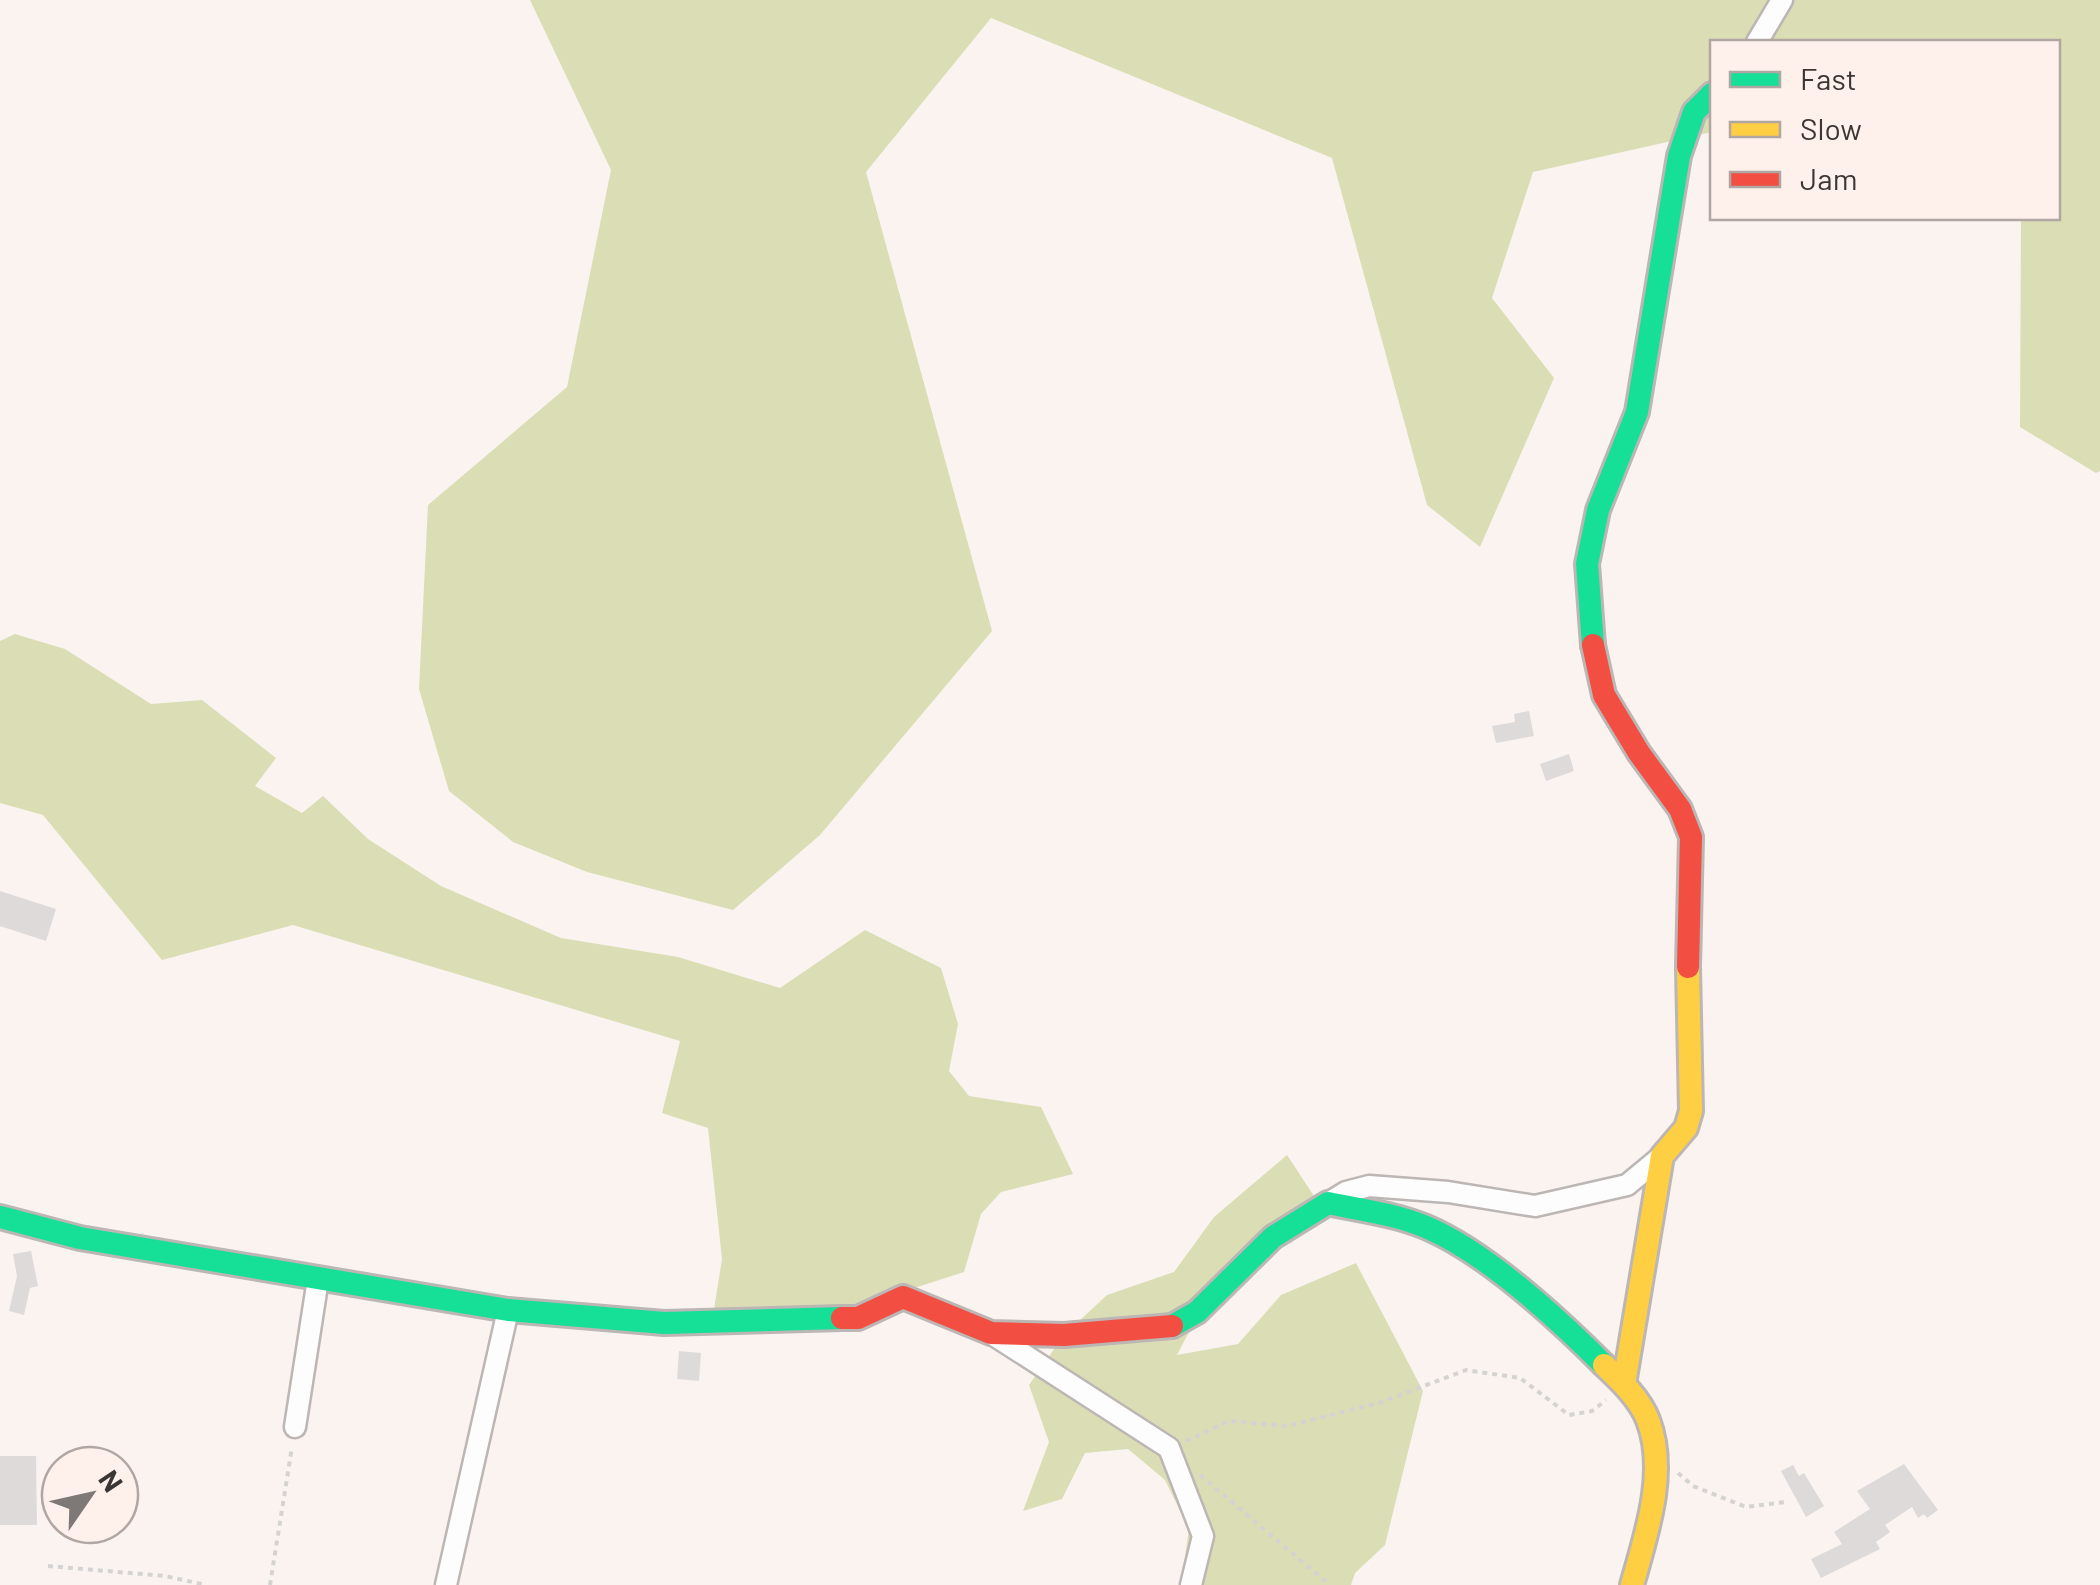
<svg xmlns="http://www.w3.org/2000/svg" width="2100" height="1585" font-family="Barlow,sans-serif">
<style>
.forest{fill:#dbdeb5}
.building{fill:#dfdada}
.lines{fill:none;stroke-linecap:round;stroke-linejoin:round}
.street-casing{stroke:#bcb6b4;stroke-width:25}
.fast-casing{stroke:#bcb6b4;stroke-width:28}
.slow-casing{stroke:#bcb6b4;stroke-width:28}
.jam-casing{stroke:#bcb6b4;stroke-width:28}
.path{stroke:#d5d3d2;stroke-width:4;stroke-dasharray:5 5;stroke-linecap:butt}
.street{stroke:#fefdfd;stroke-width:20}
.fast{stroke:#16e098;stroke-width:22}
.slow{stroke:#ffcf43;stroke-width:22}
.jam{stroke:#f24e42;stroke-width:22}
</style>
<rect width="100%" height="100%" fill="#faf3f0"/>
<!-- forest -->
<path class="forest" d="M530 0H2100V471L2096 473 2020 427 2021 218H2058V42H1712V132L1533 172 1492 298 1554 378 1480 547 1427 505 1332 158 991 18 866 172 992 631 820 835 733 910 587 872 513 842 449 791 419 689 428 505 567 387 611 170Z
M15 634 65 649 151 704 202 700 276 758 255 786 302 813 323 796 368 839 441 886 561 938 678 957 780 988 865 930 941 968 958 1024 949 1071 969 1096 1041 1107 1073 1174 1001 1192 981 1214 964 1272 815 1320 712 1322 722 1259 708 1128 662 1113 680 1041 293 925 162 960 43 815 0 803V641Z
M1287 1155 1314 1196 1190 1330 1177 1355 1238 1344 1281 1295 1356 1263 1423 1391 1385 1545 1355 1573 1351 1585H1181L1189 1529 1165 1480 1128 1449 1085 1453 1062 1499 1023 1511 1049 1442 1029 1385 1064 1335 1107 1295 1174 1272 1214 1217Z"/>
<!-- building -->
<path class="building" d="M1529 711 1534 736 1496 743 1492 726 1515 722 1514 714Z
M1569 754 1574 771 1546 781 1540 764Z
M0 891 56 909 46 941 0 926Z
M31 1251 38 1286 30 1288 24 1315 9 1311 17 1276 13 1254Z
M679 1351 701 1353 699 1381 677 1379Z
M0 1456H36L37 1525H0Z
M1904 1464 1938 1510 1927 1518 1924 1514 1918 1518 1912 1507 1885 1525 1890 1532 1876 1542 1880 1549 1821 1578 1811 1559 1842 1544 1834 1532 1870 1509 1857 1491Z
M1793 1465 1799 1476 1804 1473 1824 1506 1806 1517 1781 1471Z"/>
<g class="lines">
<defs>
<path id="street" d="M1757 42 1782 0
M1328 1203 1346 1192 1369 1186 1448 1192 1535 1206 1627 1185 1662 1156
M992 1334 1169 1448 1203 1536 1191 1585
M295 1427 318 1279
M446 1585 508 1310"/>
<path id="fast" d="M1593 645 1587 564 1598 510 1637 412 1679 156 1694 112 1712 94
M0 1217 80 1238 508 1310 664 1323 842 1318
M1172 1326 1197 1312 1273 1237 1328 1203C1361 1210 1395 1214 1426 1227 1485 1252 1558 1319 1604 1365"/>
<path id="slow" d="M1604 1365C1620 1380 1640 1399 1648 1420 1668 1472 1646 1535 1632 1585
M1624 1384 1662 1156 1686 1128 1691 1111 1688 967"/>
<path id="jam" d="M1593 645 1604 695 1639 753 1680 809 1691 837 1688 967
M842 1318H858L903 1297 991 1333 1064 1335 1172 1326"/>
</defs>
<!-- street casing -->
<use href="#street" class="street-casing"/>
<!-- fast casing -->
<use href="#fast" class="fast-casing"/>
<!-- slow casing -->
<use href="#slow" class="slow-casing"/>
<!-- jam casing -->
<use href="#jam" class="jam-casing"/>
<!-- path -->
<path class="path" d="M1186 1441 1229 1421 1287 1426 1379 1403 1466 1370 1520 1378 1569 1415 1592 1411 1606 1400
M1678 1473 1693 1486 1746 1507 1785 1502
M1200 1475 1330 1585
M48 1566 165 1576 206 1585
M270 1585 292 1447"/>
<!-- street -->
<use href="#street" class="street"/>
<!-- fast -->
<use href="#fast" class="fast"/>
<!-- slow -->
<use href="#slow" class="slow"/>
<!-- jam -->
<use href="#jam" class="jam"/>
</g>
<!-- legend -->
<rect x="1710" y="40" width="350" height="180" fill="#fef1ec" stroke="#b0a6a2" stroke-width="2.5"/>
<rect x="1730" y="72" width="50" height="15" fill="#16e098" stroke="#b0a6a2" stroke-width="2.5"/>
<text x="1800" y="90" font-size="30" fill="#3b3634">Fast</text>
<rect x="1730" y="122" width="50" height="15" fill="#ffcf43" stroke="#b0a6a2" stroke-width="2.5"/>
<text x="1800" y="140" font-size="30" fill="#3b3634">Slow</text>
<rect x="1730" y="172" width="50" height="15" fill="#f24e42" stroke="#b0a6a2" stroke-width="2.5"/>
<text x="1800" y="190" font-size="30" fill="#3b3634">Jam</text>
<!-- north arrow -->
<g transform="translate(90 1495) rotate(56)"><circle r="48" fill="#fef1ec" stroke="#b0a6a2" stroke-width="2.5"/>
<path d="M0-8L18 38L0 25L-18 38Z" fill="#7e7876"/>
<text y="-15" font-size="28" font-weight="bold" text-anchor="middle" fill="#3b3634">N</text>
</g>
</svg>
